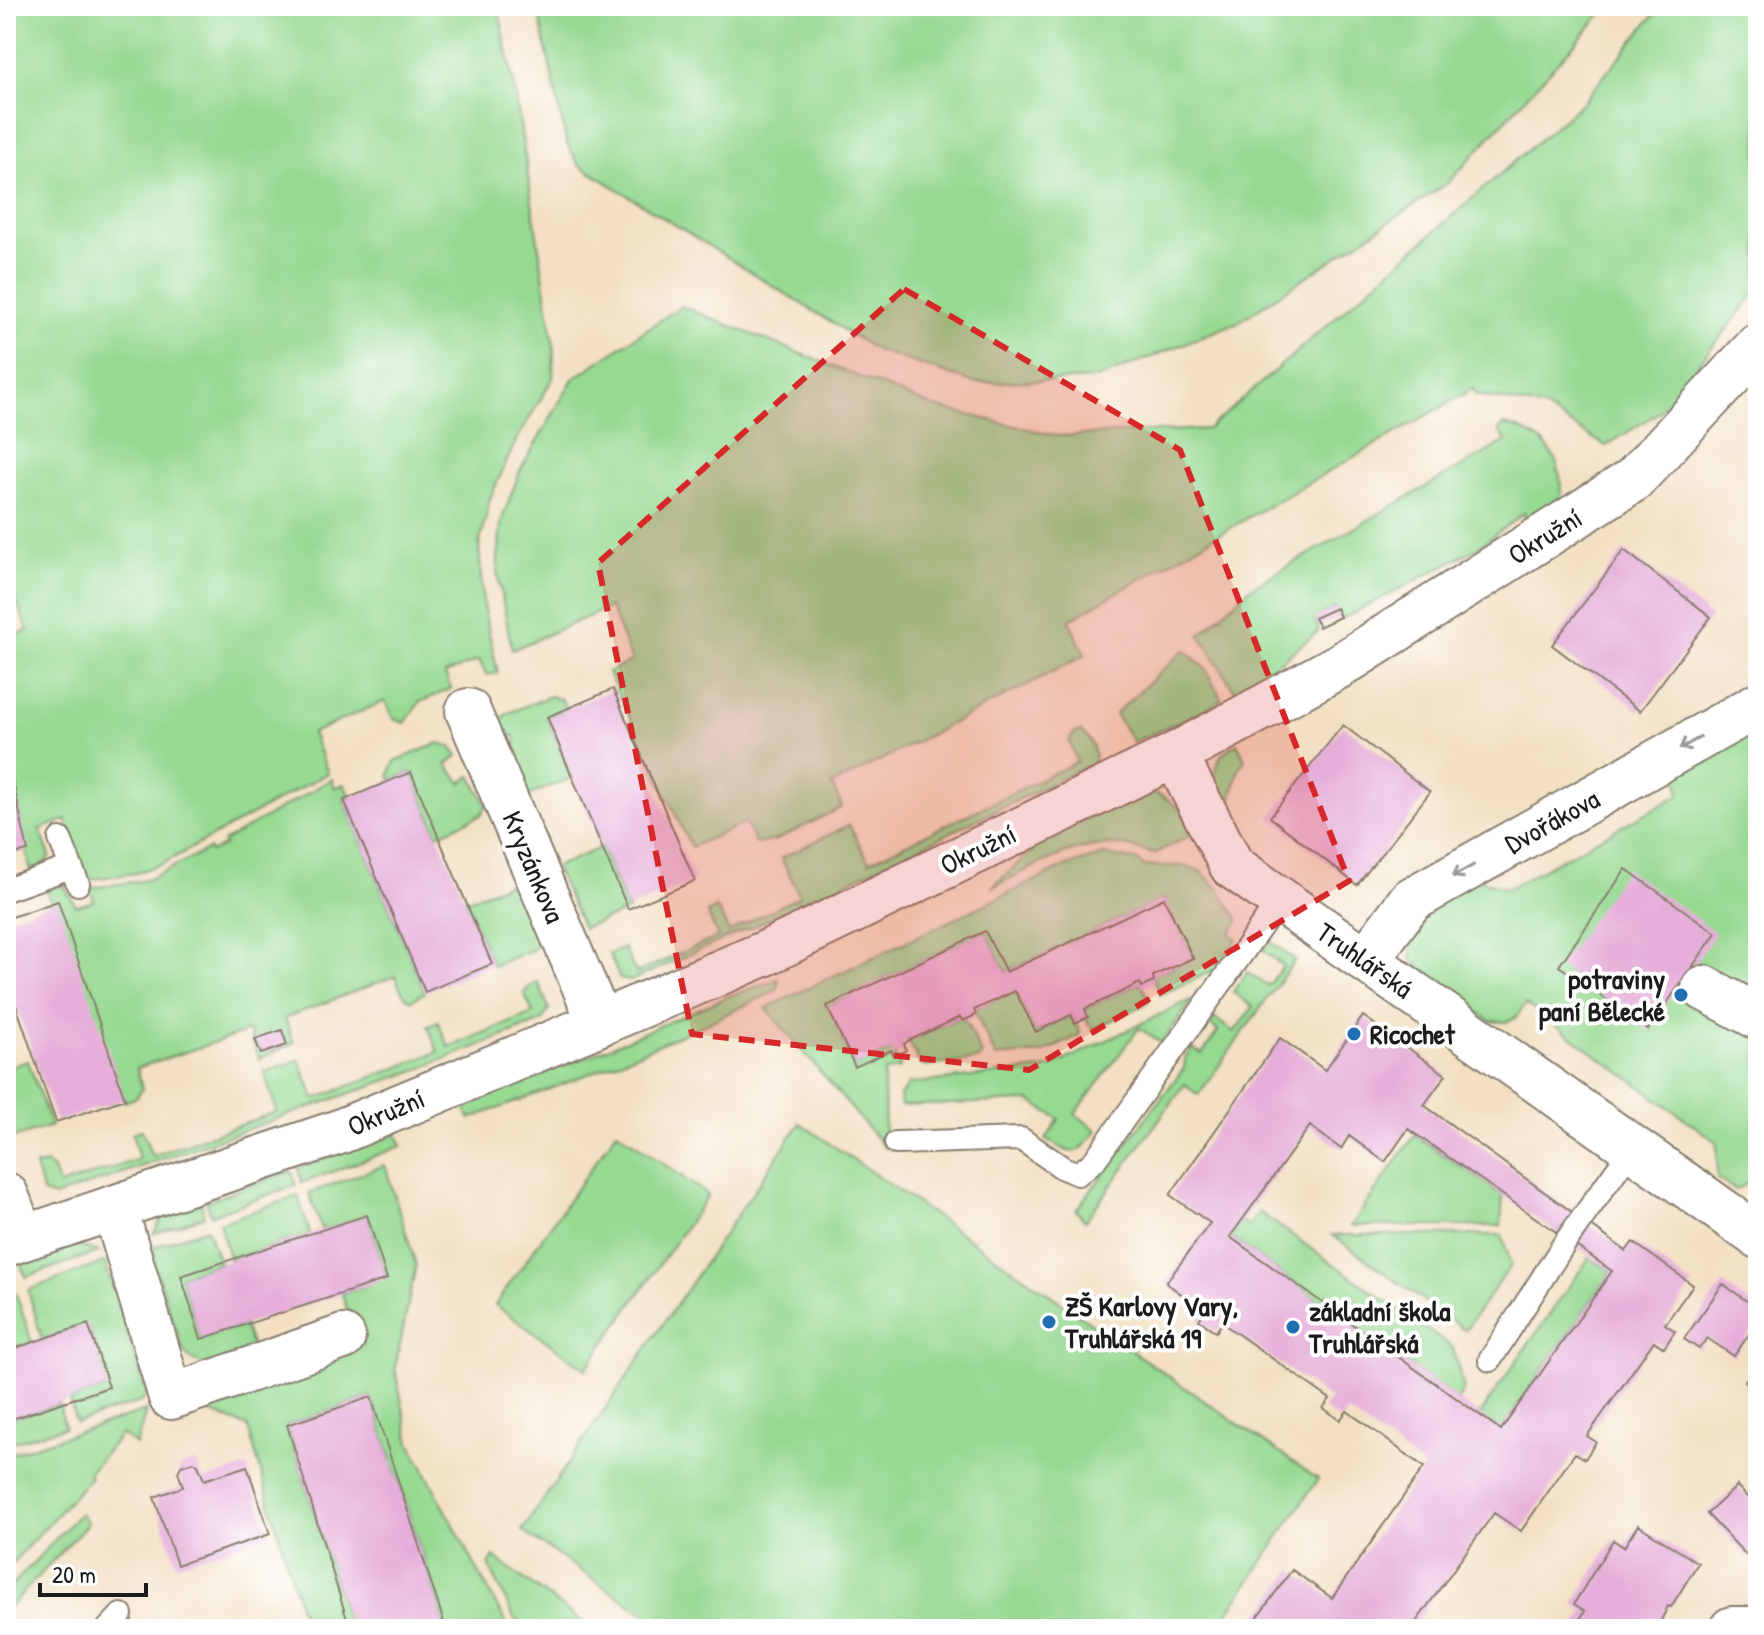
<svg xmlns="http://www.w3.org/2000/svg" width="1764" height="1635" font-family="'Patrick Hand',sans-serif">
<style>
.green{fill:#96d991;stroke:#597a56;stroke-width:2}
.building{fill:#e6afd9;fill-rule:evenodd}
.lines{fill:none;stroke-linecap:round;stroke-linejoin:round}
.lane-casing{stroke:#887e70;stroke-width:26}
.street-casing{stroke:#887e70;stroke-width:48}
.lane{stroke:#fff;stroke-width:22}
.street{stroke:#fff;stroke-width:44}
.oneway{stroke:#999}
.marked{fill:#d62828;fill-opacity:0.2;stroke:#d62828;stroke-width:6;stroke-dasharray:16 10;stroke-linejoin:round}
.poi-dot{fill:#1f6fb2;stroke:#fff;stroke-width:3}
.labels{text-anchor:middle;stroke-width:8;stroke-linejoin:round;paint-order:stroke}
.street-label{font-size:28px;fill:#1c1c1c;stroke:#fff}
.poi-label{font-size:28px;font-weight:bold;fill:#1c1c1c;stroke:#fff;text-anchor:start}
</style>
<rect width="100%" height="100%" fill="#fff"/>
<filter id="ink" filterUnits="userSpaceOnUse"><feTurbulence type="fractalNoise" baseFrequency=".0125" numOctaves="2"/><feDisplacementMap in="SourceGraphic" scale="16" xChannelSelector="R" yChannelSelector="G"/><feConvolveMatrix kernelMatrix="1 2 1 2 8 2 1 2 1" color-interpolation-filters="sRGB"/></filter>
<filter id="wash" filterUnits="userSpaceOnUse"><feTurbulence type="fractalNoise" baseFrequency=".006" numOctaves="4" result="noise"/><feDisplacementMap in="SourceGraphic" scale="32" xChannelSelector="R" yChannelSelector="G"/><feGaussianBlur stdDeviation="1.8" result="paint"/><feColorMatrix in="noise" values="0 0 0 0 0 0 0 0 0 0 0 0 0 0 0 0 0 1.4 0 .05"/><feComposite in="paint" operator="in"/></filter>
<g filter="url(#wash)">
<rect width="100%" height="100%" fill="#f3e0c3"/>
<!-- green -->
<path class="green" d="M6 6H498L514 85 554 346 553 378 516 441 490 498 479 547 483 606 498 673 486 675 479 660 445 674 451 689 420 702 405 723 393 719 385 701 312 733 328 773 164 863 136 873 87 880 66 820 40 829 50 856 42 866 30 869 6 743V640L28 630 6 575Z
M537 6H1609L1449 182 1238 322 1096 379 975 383 876 350 579 165 567 144Z
M1661 6H1758V291L1659 412 1606 446 1544 408 1477 395 1473 389 1069 620 1085 655 832 785 842 807 777 840 756 844 745 823 691 847 608 672 632 661 610 607 512 650 497 571 501 522 520 471 573 379 681 306 935 407 1058 436 1208 429 1584 101Z
M1504 425C1544 434 1563 455 1561 497L1527 523 1524 513 1476 549 1342 619 1335 608 1315 618 1319 631 1253 683 1236 693 1200 635 1250 588 1506 441 1499 430Z
M1184 650 1205 668 1222 700 1201 712 1133 742 1115 714Z
M550 696 561 699 567 709 547 717 572 778 524 797 506 761 518 758 514 735 500 737 499 725 506 714Z
M1758 719V1142L1751 1181 1736 1190 1717 1179V1142L1526 1004 1514 1019 1506 1022 1490 1021 1433 980 1411 959V947L1423 923 1414 916 1470 876 1507 889 1679 795 1678 771Z
M1080 731C1092 739 1096 750 1094 763L804 903 631 981 620 979 609 954 624 948 636 973 718 937 707 913 717 908 729 932 800 896 781 858 849 825 869 862 1077 762 1069 741 1074 733Z
M439 743 450 746 458 756 447 764 461 783 471 776 487 805 481 815 438 835 411 772 391 780 389 775 395 761Z
M1237 743 1245 759 1238 771 1228 815 1212 781 1221 755Z
M332 779 335 788 344 784 350 797 344 800 425 992 412 1000C401 997 400 985 395 976L285 1018 294 1043 259 1059 249 1031 137 1068 142 1089 137 1097 125 1102 46 890 64 885 76 906 94 901 90 888 147 880 209 849 211 852 225 845 223 842Z
M1147 791C1171 796 1184 812 1196 832L1154 854C1144 851 1134 847 1123 846 1077 839 1031 869 991 888L1049 836Z
M602 847 628 911 583 928 555 867Z
M1104 855 1136 860 1144 866H1187L1201 872 1218 888 1239 920 1230 934 1237 939 1215 970 1160 995 1153 976 1193 958 1164 898 1006 972 985 931 828 1006 855 1067 891 1050 899 1061 900 1068 884 1072 885 1148 766 1008 1064 867Z
M509 883 521 886 542 939 534 949 493 966 465 901Z
M1270 941 1295 960 1198 1095 1185 1084 1085 1221 1076 1210 1184 1068 1185 1058 1192 1048 1202 1054 1218 1031 1210 1024 1214 1018 1234 1032 1253 1007 1233 992 1247 972 1268 986 1283 966 1263 950Z
M779 979 777 990C677 1039 574 1082 469 1119L465 1105 603 1050 729 996Z
M538 982 549 1009 542 1021 419 1069 54 1197 43 1193 35 1166 46 1164 53 1169 59 1186 139 1159 132 1133 142 1130 152 1156 277 1112 264 1072 299 1060 315 1099 438 1052 428 1026 438 1022 449 1047 533 1013 524 993 529 987Z
M1140 983 1149 998 1148 1003 1094 1029 1088 1024 1085 1009Z
M1015 991 1036 1032 1071 1015 1080 1032 1078 1036 1043 1053 996 1057 974 1010Z
M1190 1000 1192 1001 1161 1043 1139 1028 1075 1114 1097 1130C1078 1157 1074 1157 1046 1139L1059 1119 1030 1101 901 1106 900 1096 909 1084 1049 1068Z
M960 1017 963 1021 965 1020 982 1055 980 1059 925 1067 921 1065 908 1041Z
M28 1061 51 1126 7 1140 6 1068Z
M800 1123 1318 1479 1217 1629H667L522 1531Z
M617 1131 708 1195 586 1369 495 1305Z
M396 1132 402 1146 302 1183 298 1168Z
M1415 1135 1503 1195 1501 1226H1351Z
M385 1165 416 1265 395 1368 410 1443 509 1629H446L371 1397 287 1425 350 1629H306L248 1427 189 1404 358 1344 342 1294 387 1278 367 1216 322 1230 309 1193Z
M292 1171 296 1185 211 1215 206 1201Z
M298 1196 310 1234 230 1260 219 1223Z
M201 1202 204 1216 153 1234 164 1215Z
M1259 1212 1453 1348 1464 1389 1458 1400 1230 1237 1241 1221 1248 1226Z
M207 1228 219 1263 181 1276 201 1338 244 1325 255 1356C232 1361 200 1375 184 1352L155 1267 154 1247Z
M1332 1235H1502L1511 1265 1465 1330Z
M77 1245 98 1252 26 1277 20 1263Z
M1589 1258 1612 1271 1501 1430 1479 1415Z
M105 1262 147 1395 143 1401 76 1423 70 1400 109 1387 88 1325 42 1339 28 1290Z
M16 1293 32 1343 6 1351V1297Z
M59 1404 65 1427 6 1444V1421Z
M146 1411 136 1445 121 1434 88 1474 91 1477 6 1570V1455Z
M80 1513 88 1523 6 1611V1592Z
M494 1557 592 1629H526L514 1618 489 1565Z"/>
<g id="blocks">
<!-- building -->
<path class="building" d="M1624 550 1711 617 1640 711 1552 645Z
M1336 608 1340 617 1319 627 1314 618Z
M613 689 695 881 628 909 547 717Z
M1343 725 1430 792 1357 885 1270 817Z
M6 750 28 851 6 856Z
M411 772 492 964 425 992 344 800Z
M1626 869 1716 933 1648 1030 1559 966Z
M1164 898 1193 958 1153 976 1154 982 1142 987 1140 983 1085 1009 1088 1017 1075 1023 1071 1015 1036 1032 1015 991 974 1010 976 1015 963 1021 960 1017 908 1041 904 1044 906 1050 901 1053 894 1056 891 1050 855 1067 827 1006 985 931 1006 972Z
M58 901 125 1099 56 1122 6 976V919Z
M1363 1016 1446 1075 1424 1105 1626 1251 1633 1242 1693 1285 1665 1324 1675 1331 1664 1348 1654 1341 1587 1436 1596 1442 1585 1459 1575 1453 1521 1531 1494 1513 1411 1629H1249L1292 1570 1332 1598 1424 1467 1347 1411 1340 1420 1323 1408 1330 1399 1222 1323 1216 1332 1199 1320 1205 1311 1166 1283 1210 1223 1170 1195 1280 1038 1325 1070ZM1310 1126 1341 1149 1349 1136 1385 1162 1408 1129 1612 1271 1501 1430 1230 1237Z
M282 1030 287 1045 261 1054 255 1039Z
M367 1215 387 1279 201 1339 181 1276Z
M1723 1284 1758 1309V1321L1734 1356 1707 1338 1699 1349 1684 1339Z
M88 1324 109 1387 6 1421V1351Z
M1758 1362V1390L1745 1381Z
M371 1397 446 1629H350L287 1425Z
M193 1462 198 1465 204 1480 247 1466 270 1534 177 1565 154 1497 183 1487 178 1472 181 1466Z
M1737 1486 1758 1509V1548L1749 1558 1707 1514Z
M1638 1525 1698 1563 1671 1607 1668 1606 1657 1629H1574L1585 1611 1574 1604 1613 1540 1624 1547Z"/>
</g>
</g>
<g filter="url(#ink)">
<use href="#blocks" fill-opacity="0" stroke="#887e70" stroke-width="2"/>
<g class="lines">
<defs>
<path id="lane" d="M60 839 78 884
M6 890 71 867
M896 1143 1021 1139 1063 1168 1078 1174 1094 1161 1280 900
M1490 1360 1566 1241 1632 1148
M108 1629 121 1615"/>
<path id="street" d="M468 711 600 1023
M1175 755 1232 866 1758 1236
M1366 960 1411 900 1758 705
M1704 988 1758 1017
M6 1195 23 1238
M115 1209 171 1397 343 1337
M6 1244 339 1132 600 1023 766 953 1175 755 1341 665 1633 480 1758 346
M1732 1629H1752"/>
</defs>
<!-- lane casing -->
<use href="#lane" class="lane-casing"/>
<!-- street casing -->
<use href="#street" class="street-casing"/>
<!-- lane -->
<use href="#lane" class="lane"/>
<!-- street -->
<use href="#street" class="street"/>
</g>
<!-- one-way arrows -->
<defs><path id="oneway-shaft" d="M-6 0H5M1.5-3L5.5 0L1.5 3" fill="none" stroke-width="1.6" stroke-linecap="round" stroke-linejoin="round" transform="scale(2)"/></defs>
<g class="oneway">
<use href="#oneway-shaft" transform="translate(1690 743) rotate(151)"/>
<use href="#oneway-shaft" transform="translate(1463 871) rotate(151)"/>
</g>
</g>
<!-- marked area -->
<path class="marked" d="M904 289 1180 450 1349 881 1029 1070 692 1034 598 563Z"/>
<!-- markers -->
<g class="poi-dot">
<circle cx="1681" cy="995" r="8"/>
<circle cx="1354" cy="1034" r="8"/>
<circle cx="1049" cy="1322" r="8"/>
<circle cx="1293" cy="1327" r="8"/>
</g>
<g class="labels">
<!-- street labels -->
<g class="street-label">
<text transform="translate(1545 536) rotate(-32)" y="10">Okružní</text>
<text transform="translate(1552 821) rotate(-29)" y="10">Dvořákova</text>
<text transform="translate(978 849) rotate(-26)" y="10">Okružní</text>
<text transform="translate(534 867) rotate(67)" y="10">Kryzánkova</text>
<text transform="translate(1365 960) rotate(35)" y="10">Truhlářská</text>
<text transform="translate(386 1112) rotate(-23)" y="10">Okružní</text>
</g>
<!-- poi labels -->
<g class="poi-label">
<text x="1665" y="989" text-anchor="end">potraviny<tspan x="1665" dy="32">paní Bělecké</tspan></text>
<text x="1370" y="1044">Ricochet</text>
<text x="1065" y="1316">ZŠ Karlovy Vary,<tspan x="1065" dy="32">Truhlářská 19</tspan></text>
<text x="1309" y="1321">základní škola<tspan x="1309" dy="32">Truhlářská</tspan></text>
</g>
</g>
<!-- margin -->
<rect width="1764" height="1635" fill="none" stroke="#fff" stroke-width="32"/>
<!-- scale -->
<path d="M40 1583v12h106v-12" fill="none" stroke="#1c1c1c" stroke-width="4"/>
<text x="52" y="1583" font-size="24" fill="#1c1c1c" stroke="#ffffff" stroke-width="6" paint-order="stroke">20 m</text>
</svg>
